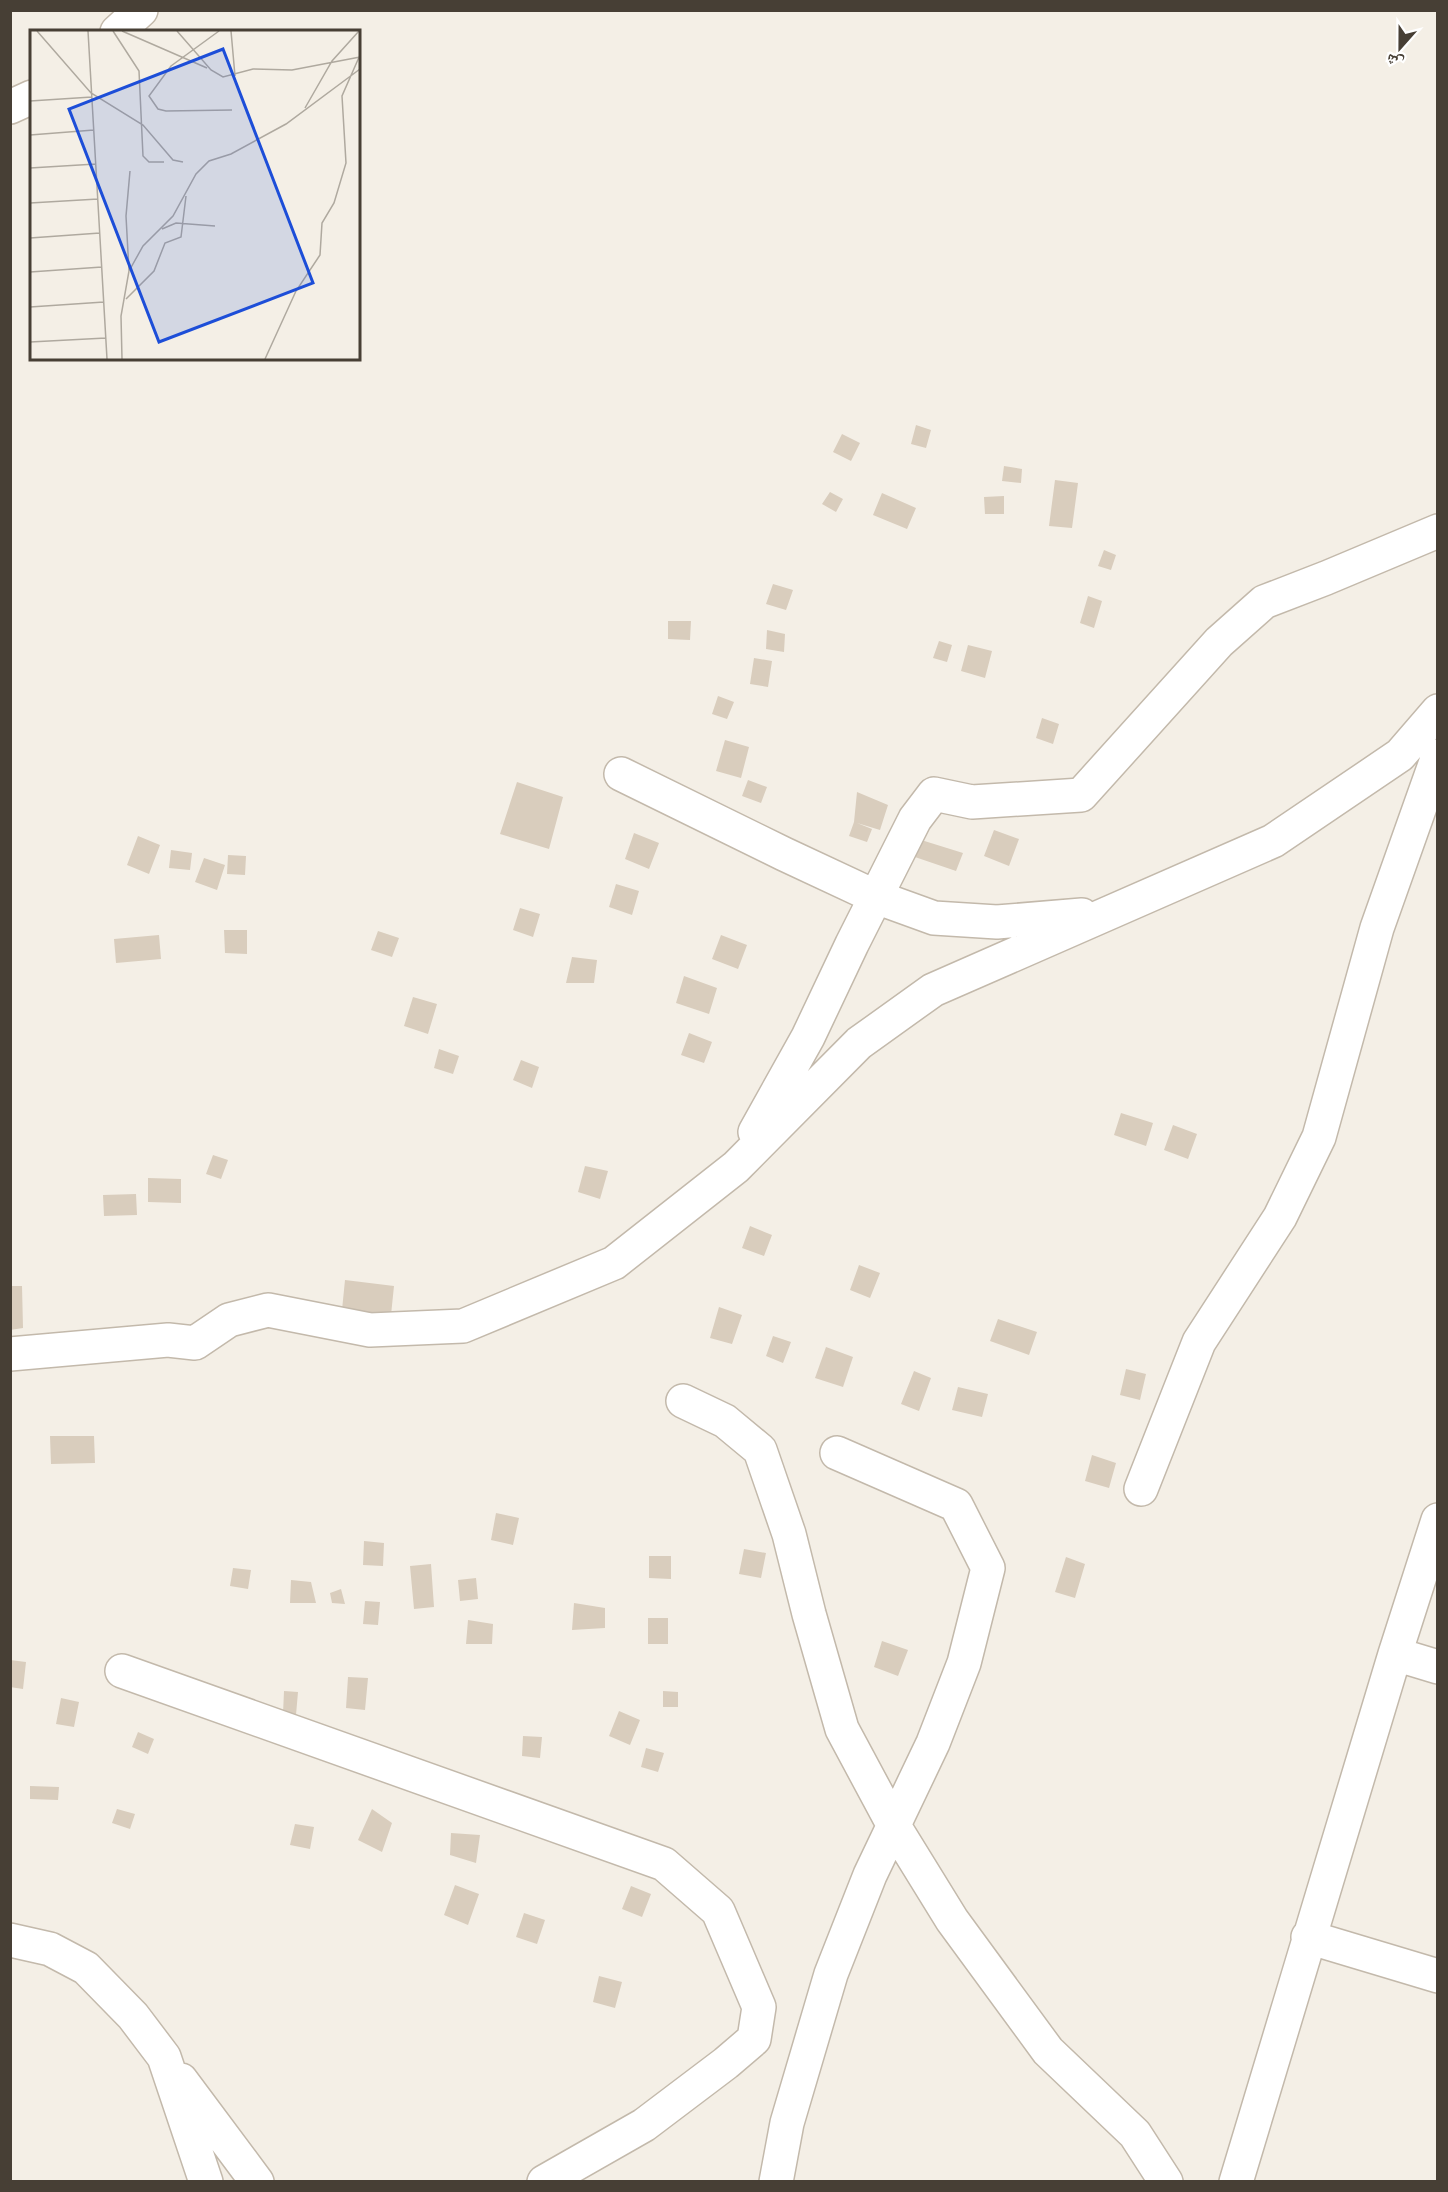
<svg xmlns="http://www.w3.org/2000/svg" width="1448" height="2192" font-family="Manrope,'Noto Naskh Arabic',sans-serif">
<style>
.building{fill:#d9cdbd}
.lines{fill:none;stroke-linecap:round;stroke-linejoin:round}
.street-casing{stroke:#c3b9ab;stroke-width:36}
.street{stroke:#fff;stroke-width:33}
.inset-road{fill:none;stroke:#afa99f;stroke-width:1.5}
.view{fill:#1d4ed8;fill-opacity:0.15;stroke:#1d4ed8;stroke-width:3}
.inset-edge{fill:none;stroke:#473f35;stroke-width:3}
</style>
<rect width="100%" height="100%" fill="#f4efe6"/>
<!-- building -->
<path class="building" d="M916 425 931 430 926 448 911 444Z
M842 434 860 443 851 461 833 452Z
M1004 466 1022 469 1021 483 1002 481Z
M1055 480 1078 483 1072 528 1049 526Z
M830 492 843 499 836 512 822 504Z
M882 493 916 508 907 529 873 515Z
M1004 496V514H985L984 497Z
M1104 550 1116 555 1111 570 1098 566Z
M773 584 793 590 786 610 766 604Z
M1088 596 1102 601 1094 628 1080 623Z
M668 621H691L690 640 668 639Z
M767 630 785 634 784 652 766 649Z
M939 641 952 645 947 662 933 658Z
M968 645 992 651 985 678 961 671Z
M754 658 772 661 768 687 750 684Z
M718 696 734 702 727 719 712 714Z
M1042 718 1059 724 1053 744 1036 738Z
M725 740 749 747 741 778 716 771Z
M748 780 767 787 761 803 742 796Z
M517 782 563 797 549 849 500 834Z
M857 792 888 805 880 830 857 823 872 829 867 842 849 836 854 822Z
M994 830 1019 839 1009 866 984 856Z
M634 833 659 843 649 869 625 859Z
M138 836 160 845 149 874 127 865Z
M918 839 963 853 956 871 912 856Z
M171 850 192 853 190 870 169 868Z
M228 855 246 856 245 875 227 874Z
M204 858 225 865 217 890 195 882Z
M616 884 639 891 632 915 609 907Z
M520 908 540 914 533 937 513 930Z
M224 930H247V954L225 953Z
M378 931 399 938 392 957 371 950Z
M159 935 161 959 116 963 114 939Z
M721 935 747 945 738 969 712 959Z
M572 957 597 960 594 983H566Z
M684 976 717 988 709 1014 676 1003Z
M413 997 437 1004 428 1034 404 1026Z
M689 1033 712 1042 704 1063 681 1055Z
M439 1049 459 1056 453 1074 434 1068Z
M521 1060 539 1067 532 1088 513 1080Z
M1121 1113 1153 1123 1146 1146 1114 1135Z
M1173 1125 1197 1134 1188 1159 1164 1150Z
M213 1155 228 1160 221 1179 206 1174Z
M585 1166 608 1171 600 1199 578 1192Z
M148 1178 181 1179V1203L148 1202Z
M136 1194 137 1215 104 1216 103 1195Z
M750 1226 772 1235 764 1256 742 1248Z
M859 1265 880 1273 870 1298 850 1290Z
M345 1280 394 1286 391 1315 342 1310Z
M10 1286H22L23 1328 10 1330Z
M719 1307 742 1315 732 1344 710 1338Z
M998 1319 1037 1332 1029 1355 990 1341Z
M773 1336 791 1342 783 1363 766 1356Z
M826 1347 853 1357 843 1387 815 1378Z
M1126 1369 1146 1374 1140 1400 1120 1395Z
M914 1371 931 1378 919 1411 901 1404Z
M958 1387 988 1394 982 1417 952 1410Z
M50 1436H94L95 1463 51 1464Z
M1092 1455 1116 1463 1109 1488 1085 1481Z
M496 1513 519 1518 513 1545 491 1540Z
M364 1541 384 1543 383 1566 363 1565Z
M744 1549 766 1553 761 1578 739 1574Z
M649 1556H671V1579L649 1578Z
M1066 1557 1085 1564 1075 1598 1055 1592Z
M431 1564 434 1607 414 1609 410 1566Z
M233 1568 251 1570 248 1589 230 1586Z
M476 1578 478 1599 460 1601 458 1580Z
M291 1580 311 1582 316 1603H290Z
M341 1589 345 1604 332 1603 330 1593Z
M365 1601 380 1602 378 1625 363 1624Z
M574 1603 605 1608V1628L572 1630Z
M648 1618H668V1644H648Z
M468 1620 493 1624 492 1644H466Z
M882 1641 908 1650 898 1676 874 1667Z
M10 1660 26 1662 23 1689 10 1687Z
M348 1677 368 1678 365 1710 346 1708Z
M284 1691 298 1692 296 1715 283 1714Z
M663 1691 678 1692V1707H663Z
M61 1698 79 1702 74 1727 56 1724Z
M619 1711 640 1720 630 1745 609 1736Z
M138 1732 154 1739 148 1754 132 1747Z
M523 1736 542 1737 540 1758 522 1756Z
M646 1748 664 1753 658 1772 641 1767Z
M30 1786 59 1787 58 1800 30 1799Z
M117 1809 135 1814 130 1829 112 1823Z
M372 1809 392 1823 382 1852 358 1840Z
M295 1824 314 1827 310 1849 290 1845Z
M451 1833 480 1835 476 1863 450 1855Z
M455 1885 479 1894 468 1925 444 1915Z
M631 1886 651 1894 642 1917 622 1909Z
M524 1913 545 1920 537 1944 516 1937Z
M599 1976 622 1982 615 2008 593 2002Z"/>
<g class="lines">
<defs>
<path id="street" d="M117 32 141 10
M10 107 32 97
M621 774 784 854 876 897 934 918 997 922 1082 915
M755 1132 808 1037 852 944 915 819 934 794 972 802 1081 795 1219 642 1264 602 1326 578 1438 531
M10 1354 168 1340 195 1343 229 1320 268 1310 370 1330 463 1326 614 1263 736 1167 859 1043 933 990 1273 841 1400 755 1438 711
M683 1401 725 1421 760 1450 789 1534 809 1614 842 1729 894 1826 952 1920 1048 2051 1135 2134 1166 2182
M1141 1489 1199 1342 1280 1217 1319 1137 1377 928 1438 756
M1395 1654 1438 1667
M122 1671 664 1864 718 1911 759 2007 754 2039 726 2063 644 2125 544 2182
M1308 1937 1438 1976
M10 1940 50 1949 86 1968 133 2016 164 2057 206 2182
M181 2080 257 2182
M776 2182 787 2123 831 1974 870 1875 933 1743 964 1663 988 1568 956 1505 837 1453
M1236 2182 1395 1654 1438 1520"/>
</defs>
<!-- street casing -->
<use href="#street" class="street-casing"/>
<!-- street -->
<use href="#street" class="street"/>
</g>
<!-- overview -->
<g transform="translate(30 30)">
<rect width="330" height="330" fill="#f4efe6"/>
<path class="inset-road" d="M7 1 61 63 113 95 143 130 153 132M58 1 77 329M83 1 109 41 113 126 119 132H134M92 1 177 38M147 1 181 40 193 47 223 39 262 40 330 27M189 1 141 36 119 66 128 79 136 81 202 80M201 1 205 46M0 71 62 67M275 78 302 31 329 1M0 105 64 100M0 138 66 134M0 173 68 169M132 199 146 193 185 196M0 208 70 203M99 241 113 216 143 186 166 144 179 131 201 124 256 94 330 39M0 242 72 237M96 269 124 241 135 213 151 207 156 166M0 277 74 272M0 312 76 308M92 329 91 286 99 241 96 186 100 141M235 329 266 261 290 225 292 193 304 173 316 133 312 66 330 25"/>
<path class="view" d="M193 19 283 253 129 312 39 79Z"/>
<rect width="330" height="330" class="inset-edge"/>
</g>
<!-- border -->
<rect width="1448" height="2192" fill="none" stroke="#473f35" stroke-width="24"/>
<!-- north arrow -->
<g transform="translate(1400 48) rotate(201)" stroke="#ffffff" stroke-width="4.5" paint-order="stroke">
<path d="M0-4.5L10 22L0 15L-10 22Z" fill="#473f35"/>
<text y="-9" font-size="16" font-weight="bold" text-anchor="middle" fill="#473f35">ش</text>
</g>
</svg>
